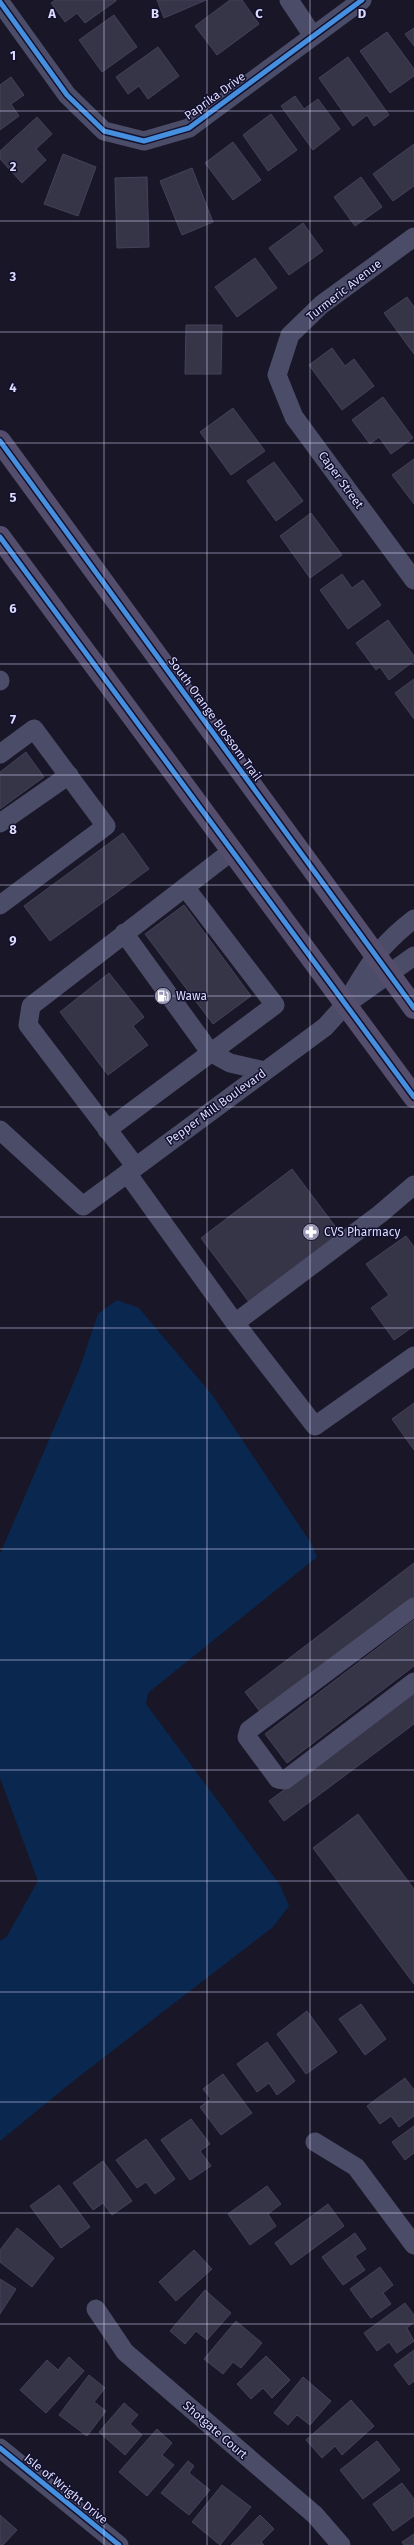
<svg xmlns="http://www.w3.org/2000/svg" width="414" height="2545" font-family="'Fira Sans',sans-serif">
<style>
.water{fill:#0a284f}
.building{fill:#363548;stroke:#444159}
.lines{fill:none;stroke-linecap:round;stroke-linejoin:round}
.minor{stroke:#4b4c68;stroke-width:19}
.major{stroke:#544d6c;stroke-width:22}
.cycleway-casing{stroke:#12102d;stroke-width:8}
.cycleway{stroke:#468fdf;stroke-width:5}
.grid{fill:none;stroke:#dddcff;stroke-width:1;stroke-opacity:0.55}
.labels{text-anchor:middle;stroke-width:3;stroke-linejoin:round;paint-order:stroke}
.street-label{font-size:12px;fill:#dddcff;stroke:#12102d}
.poi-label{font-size:12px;fill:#dddcff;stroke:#12102d;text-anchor:start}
.grid-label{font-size:13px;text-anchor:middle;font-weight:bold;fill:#dddcff;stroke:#12102d;stroke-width:3;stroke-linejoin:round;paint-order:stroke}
</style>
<rect width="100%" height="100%" fill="#181627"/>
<!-- water -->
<path class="water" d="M117 1300 139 1308 213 1396 311 1543 317 1557 148 1693 146 1704 280 1885 289 1906 273 1927 72 2082 0 2141V1941L7 1936 38 1881 0 1778V1554L79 1370 98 1314Z"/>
<!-- building -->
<path class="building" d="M55 0H116V1L85 23 77 13 65 22 51 3Z
M157 0H206L164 18Z
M230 0H242L259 24 217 55 195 26Z
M114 15 137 47 102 72 79 40Z
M414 28V46L405 34Z
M387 32 414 69V76L390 93 360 51Z
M158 47 179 76 148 99 139 86 128 94 116 77Z
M348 57 389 115 374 126 367 115 353 126 319 78Z
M11 77 24 95 11 104 19 116 0 130V85Z
M295 96 304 109 318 99 340 129 313 150 281 106Z
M271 114 297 150 268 171 243 135Z
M37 117 52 134 36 149 46 160 22 183 0 159V151Z
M233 142 261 180 233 200 205 163Z
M414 144V186L393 201 373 174Z
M63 154 96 167 78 216 44 204Z
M192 168 213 222 182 235 160 181Z
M147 177 149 247 117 248 115 178Z
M361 177 382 207 355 226 334 197Z
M303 223 323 251 289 275 269 248Z
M255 258 277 288 237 317 215 287Z
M407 297 414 307V354L384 313Z
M186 325H222L221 374H185Z
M332 348 345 366 354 359 374 386 342 410 309 365Z
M383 397 413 438 391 454 379 437 370 444 352 420Z
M233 408 265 451 231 475 200 432Z
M414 459V504L392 475Z
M274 462 303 501 276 521 247 481Z
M311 513 342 555 310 578 280 536Z
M342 574 352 588 363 580 381 605 348 629 320 590Z
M388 620 414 656V661L389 680 380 667 376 670 356 643Z
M414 679V719L395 693Z
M26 752 44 777 0 809V772Z
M123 833 149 869 50 941 24 906Z
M184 905 251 996 213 1024 145 934Z
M109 973 144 1017 133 1026 148 1045 108 1075 60 1012Z
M292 1169 341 1234 249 1302 201 1238Z
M406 1236 414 1247V1326L394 1340 371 1308 389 1295 366 1264Z
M414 1403V1450L392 1419Z
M414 1563V1597L261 1713 245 1692Z
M414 1620V1666L287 1763 265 1734Z
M414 1693V1724L284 1821 269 1801Z
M358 1814 414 1889V1984L313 1848Z
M361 2004 386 2039 365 2055 339 2019Z
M307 2011 337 2052 306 2074 277 2034Z
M267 2042 295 2081 277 2095 269 2083 257 2092 237 2064Z
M223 2074 252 2113 221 2135 200 2107 211 2099 203 2089Z
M405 2078 414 2090V2116L399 2127 391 2116 380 2124 367 2106Z
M191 2119 210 2144 200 2151 211 2166 190 2180 161 2140Z
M414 2126V2153L405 2160 392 2142Z
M146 2139 175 2179 155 2194 146 2182 137 2188 116 2160Z
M103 2161 132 2201 112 2215 103 2203 93 2210 73 2183Z
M59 2185 90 2227 61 2248 30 2206Z
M267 2186 281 2204 268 2214 276 2226 250 2245 228 2214Z
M328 2204 344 2226 291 2265 275 2243Z
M17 2228 54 2258 32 2287 0 2262V2250Z
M355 2233 366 2249 355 2256 365 2270 343 2285 322 2257Z
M194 2250 212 2269 176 2301 159 2282Z
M380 2267 393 2285 383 2293 391 2304 371 2318 350 2289Z
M0 2279 16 2289 0 2314Z
M205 2290 231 2313 207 2340 196 2331 185 2344 170 2331Z
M405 2303 414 2315V2322L407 2328 414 2341 397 2353 389 2342 377 2351 364 2333Z
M236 2321 262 2343 241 2368 233 2362 223 2374 204 2359Z
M414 2350V2381L409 2385 394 2365Z
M266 2356 290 2380 272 2398 263 2388 251 2399 237 2384Z
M69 2357 84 2371 46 2413 20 2390 47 2360 58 2370Z
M89 2375 105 2388 94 2402 106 2411 87 2436 59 2415Z
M303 2377 331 2401 310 2425 297 2415 288 2425 274 2413Z
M351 2400 374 2426 342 2455 335 2446 322 2458 306 2440Z
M124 2403 138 2415 130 2424 142 2435 125 2455 99 2432Z
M157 2429 172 2443 162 2455 174 2465 147 2496 119 2472Z
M377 2441 400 2470 363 2499 340 2470Z
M188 2461 194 2466 189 2473 210 2490 189 2515 161 2493Z
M402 2483 414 2499V2516L393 2531 373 2504Z
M222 2485 251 2507 220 2545 192 2522Z
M0 2515 17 2530 3 2545H0Z
M260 2515 274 2529 261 2542 264 2545H231Z
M414 2534V2545H404L402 2542Z"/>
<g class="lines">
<!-- minor -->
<path class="minor" d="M289 0 313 36
M0 2 67 95 104 131 144 141 189 128 362 0
M414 237 321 305 290 335 277 375 294 417 414 580
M0 680V681
M0 754 34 729 106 826 0 905
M0 823 69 775
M124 933 210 1052 230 1063 265 1071
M348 1000C369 964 380 945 414 919
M0 1130 83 1206 325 1027 345 1005 414 956
M107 1130 275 1005 185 887
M136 1167 28 1025 31 1006 232 851
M127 1173 235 1323 315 1426 414 1356
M235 1323 380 1214 414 1185
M414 1607 249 1730 247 1737 278 1779 285 1780 414 1682
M315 2142 356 2167 414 2245
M96 2309 125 2352 315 2515 341 2545
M0 2448 119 2545"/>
<!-- major -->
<path class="major" d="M0 441 414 1008
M0 537 414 1097"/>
<defs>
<path id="cycleway" d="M0 2 67 95 104 131 144 141 189 128 362 0
M0 441 414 1008
M0 537 414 1097
M0 2448 119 2545"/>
</defs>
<!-- cycleway casing -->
<use href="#cycleway" class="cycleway-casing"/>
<!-- cycleway -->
<use href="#cycleway" class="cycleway"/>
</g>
<!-- grid -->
<path class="grid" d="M104 0V2545M207 0V2545M310 0V2545M0 111H414M0 221H414M0 332H414M0 443H414M0 553H414M0 664H414M0 775H414M0 885H414M0 996H414M0 1107H414M0 1217H414M0 1328H414M0 1438H414M0 1549H414M0 1660H414M0 1770H414M0 1881H414M0 1992H414M0 2102H414M0 2213H414M0 2324H414M0 2434H414"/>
<!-- icons -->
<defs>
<symbol id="fuel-disc" viewBox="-11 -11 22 22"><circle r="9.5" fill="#9897b3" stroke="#12102d"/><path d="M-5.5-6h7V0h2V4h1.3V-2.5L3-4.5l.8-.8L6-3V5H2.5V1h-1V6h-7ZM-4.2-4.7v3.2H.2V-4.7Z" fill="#fff"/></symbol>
<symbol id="pharmacy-disc" viewBox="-11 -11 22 22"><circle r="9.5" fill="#9897b3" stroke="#12102d"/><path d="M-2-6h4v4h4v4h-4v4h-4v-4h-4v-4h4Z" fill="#fff"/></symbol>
</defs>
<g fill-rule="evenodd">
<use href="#fuel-disc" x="153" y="986" width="20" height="20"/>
<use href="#pharmacy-disc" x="301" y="1222" width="20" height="20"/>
</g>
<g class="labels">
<!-- street labels -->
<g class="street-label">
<text transform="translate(215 96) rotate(-36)" y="4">Paprika Drive</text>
<text transform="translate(344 290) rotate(-38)" y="4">Turmeric Avenue</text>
<text transform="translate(341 480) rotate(54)" y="4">Caper Street</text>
<text transform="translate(215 719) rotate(54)" y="4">South Orange Blossom Trail</text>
<text transform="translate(216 1107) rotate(-36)" y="4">Pepper Mill Boulevard</text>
<text transform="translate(215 2430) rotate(41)" y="4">Shotgate Court</text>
<text transform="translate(66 2489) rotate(39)" y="4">Isle of Wright Drive</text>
</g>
<!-- poi labels -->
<g class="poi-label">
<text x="176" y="1000">Wawa</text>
<text x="324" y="1236">CVS Pharmacy</text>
</g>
</g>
<g class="grid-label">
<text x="52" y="18">A</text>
<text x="155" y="18">B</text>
<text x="259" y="18">C</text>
<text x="362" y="18">D</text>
<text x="13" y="60">1</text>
<text x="13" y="171">2</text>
<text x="13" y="281">3</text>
<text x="13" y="392">4</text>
<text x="13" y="502">5</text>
<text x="13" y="613">6</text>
<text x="13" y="724">7</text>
<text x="13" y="834">8</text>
<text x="13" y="945">9</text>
</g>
</svg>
